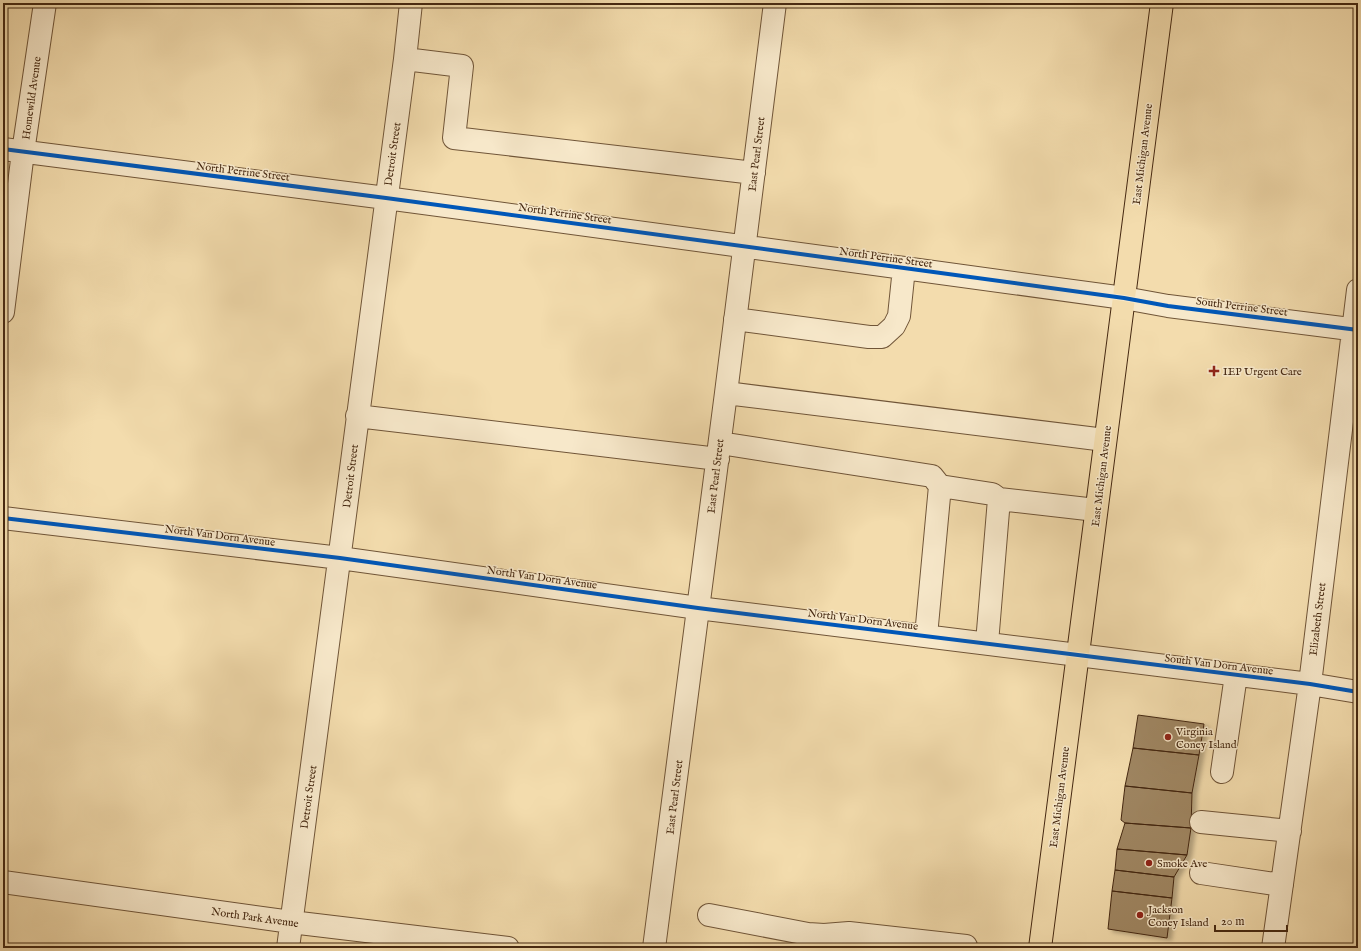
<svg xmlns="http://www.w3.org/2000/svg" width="1361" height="951" font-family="'IM FELL English',serif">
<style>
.building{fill:#9f8662;stroke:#452811;filter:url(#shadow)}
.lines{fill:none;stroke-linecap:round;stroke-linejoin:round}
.minor-casing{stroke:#705538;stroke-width:24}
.major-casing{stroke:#452811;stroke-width:24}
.minor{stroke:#f7e8ca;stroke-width:22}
.major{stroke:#f3dcad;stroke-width:22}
.cycleway-casing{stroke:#f7e8ca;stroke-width:6}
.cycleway{stroke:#0057b8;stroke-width:4}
.poi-dot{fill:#8f2418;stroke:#f7e8ca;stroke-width:1.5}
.labels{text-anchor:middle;stroke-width:3;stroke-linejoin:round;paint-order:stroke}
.street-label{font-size:11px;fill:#452811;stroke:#f7e8ca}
.poi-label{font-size:11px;fill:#452811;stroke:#f7e8ca;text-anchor:start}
</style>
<defs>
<filter id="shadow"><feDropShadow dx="4.5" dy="2.5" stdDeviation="2" flood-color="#0004"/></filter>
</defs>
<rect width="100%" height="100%" fill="#f3dcad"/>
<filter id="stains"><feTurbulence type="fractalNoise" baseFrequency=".005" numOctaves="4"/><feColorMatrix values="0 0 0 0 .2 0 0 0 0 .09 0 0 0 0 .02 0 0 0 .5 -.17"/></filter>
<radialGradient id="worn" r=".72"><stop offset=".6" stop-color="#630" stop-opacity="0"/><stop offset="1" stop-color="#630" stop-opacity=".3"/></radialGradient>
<!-- building -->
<path class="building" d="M1138 715 1204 724 1199 755 1133 748Z
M1133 748 1199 755 1192 793 1125 786Z
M1125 786 1192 793 1191 828 1125 823 1121 820Z
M1125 823 1191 828 1187 855 1117 849Z
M1117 849 1187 855 1174 877 1115 870Z
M1115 870 1174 877 1172 898 1112 891Z
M1112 891 1172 898 1167 938 1108 929Z"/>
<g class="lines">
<defs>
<path id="minor" d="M405 59 462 66 454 138 754 173
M3 149 386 198 904 268 1124 298 1168 306 1358 330
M3 312 23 152 45 3
M735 319 869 337H882L894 326 899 316 904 268
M726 393 1105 440
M357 416 718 459
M720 443 932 476 940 486 926 636
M940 486 992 494 999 499 987 643
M999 499 1096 510
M3 518 340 558 698 608 1078 655 1310 684 1358 692
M1222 772 1236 675
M1201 822 1290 831
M1201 873 1282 885
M3 882 291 922 508 948
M709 915 808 934 824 935 849 933 966 946
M288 948 405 59 411 3
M654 948 726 393 775 3
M1273 948 1310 684 1358 290"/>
<path id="major" d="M1040 948 1162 3"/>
</defs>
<!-- minor casing -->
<use href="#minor" class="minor-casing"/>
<!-- major casing -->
<use href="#major" class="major-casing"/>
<!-- minor -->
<use href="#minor" class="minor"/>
<!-- major -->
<use href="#major" class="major"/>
<defs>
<path id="cycleway" d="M3 149 386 198 904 268 1124 298 1168 306 1358 330
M3 518 340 558 698 608 1078 655 1310 684 1358 692"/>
</defs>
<!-- cycleway casing -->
<use href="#cycleway" class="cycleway-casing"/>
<!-- cycleway -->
<use href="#cycleway" class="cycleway"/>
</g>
<!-- markers -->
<g class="poi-dot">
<path d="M1212 365h4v4h4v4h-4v4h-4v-4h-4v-4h4z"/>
<circle cx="1168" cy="737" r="4"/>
<circle cx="1149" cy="863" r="4"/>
<circle cx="1140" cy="915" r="4"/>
</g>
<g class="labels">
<!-- street labels -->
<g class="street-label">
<text transform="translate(31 98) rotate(-82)" y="4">Homewild Avenue</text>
<text transform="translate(392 154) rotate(-82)" y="4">Detroit Street</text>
<text transform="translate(756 154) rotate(-83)" y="4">East Pearl Street</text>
<text transform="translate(1142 154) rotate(-83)" y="4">East Michigan Avenue</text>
<text transform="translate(243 171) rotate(7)" y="4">North Perrine Street</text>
<text transform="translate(565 213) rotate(8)" y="4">North Perrine Street</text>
<text transform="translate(886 257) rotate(8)" y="4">North Perrine Street</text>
<text transform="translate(1242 306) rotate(7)" y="4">South Perrine Street</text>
<text transform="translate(350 476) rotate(-83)" y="4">Detroit Street</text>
<text transform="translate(715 476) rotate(-83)" y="4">East Pearl Street</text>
<text transform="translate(1101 476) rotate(-83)" y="4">East Michigan Avenue</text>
<text transform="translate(220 535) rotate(7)" y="4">North Van Dorn Avenue</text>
<text transform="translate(542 577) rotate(8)" y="4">North Van Dorn Avenue</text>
<text transform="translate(863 619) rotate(7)" y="4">North Van Dorn Avenue</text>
<text transform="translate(1317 619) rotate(-83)" y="4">Elizabeth Street</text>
<text transform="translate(1219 664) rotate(7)" y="4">South Van Dorn Avenue</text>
<text transform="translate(308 797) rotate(-82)" y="4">Detroit Street</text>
<text transform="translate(674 797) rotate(-83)" y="4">East Pearl Street</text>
<text transform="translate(1059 797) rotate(-83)" y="4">East Michigan Avenue</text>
<text transform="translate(255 917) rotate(8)" y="4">North Park Avenue</text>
</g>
<!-- poi labels -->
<g class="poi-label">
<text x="1223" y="375">IEP Urgent Care</text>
<text x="1176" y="735">Virginia<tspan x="1176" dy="13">Coney Island</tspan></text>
<text x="1157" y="867">Smoke Ave</text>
<text x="1148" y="913">Jackson<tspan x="1148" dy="13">Coney Island</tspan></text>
</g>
</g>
<!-- margin -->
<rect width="1361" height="951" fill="none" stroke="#f3dcad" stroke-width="16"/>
<rect x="4" y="4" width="1353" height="943" fill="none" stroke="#452811" stroke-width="2"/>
<rect x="8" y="8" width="1345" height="935" fill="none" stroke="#452811"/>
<!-- scale -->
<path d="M1215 925v6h72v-6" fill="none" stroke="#452811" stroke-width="2"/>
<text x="1221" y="925" font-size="12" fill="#452811" stroke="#f7e8ca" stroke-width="3" paint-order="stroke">20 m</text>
<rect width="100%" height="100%" filter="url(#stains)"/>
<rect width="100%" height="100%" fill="url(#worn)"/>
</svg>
